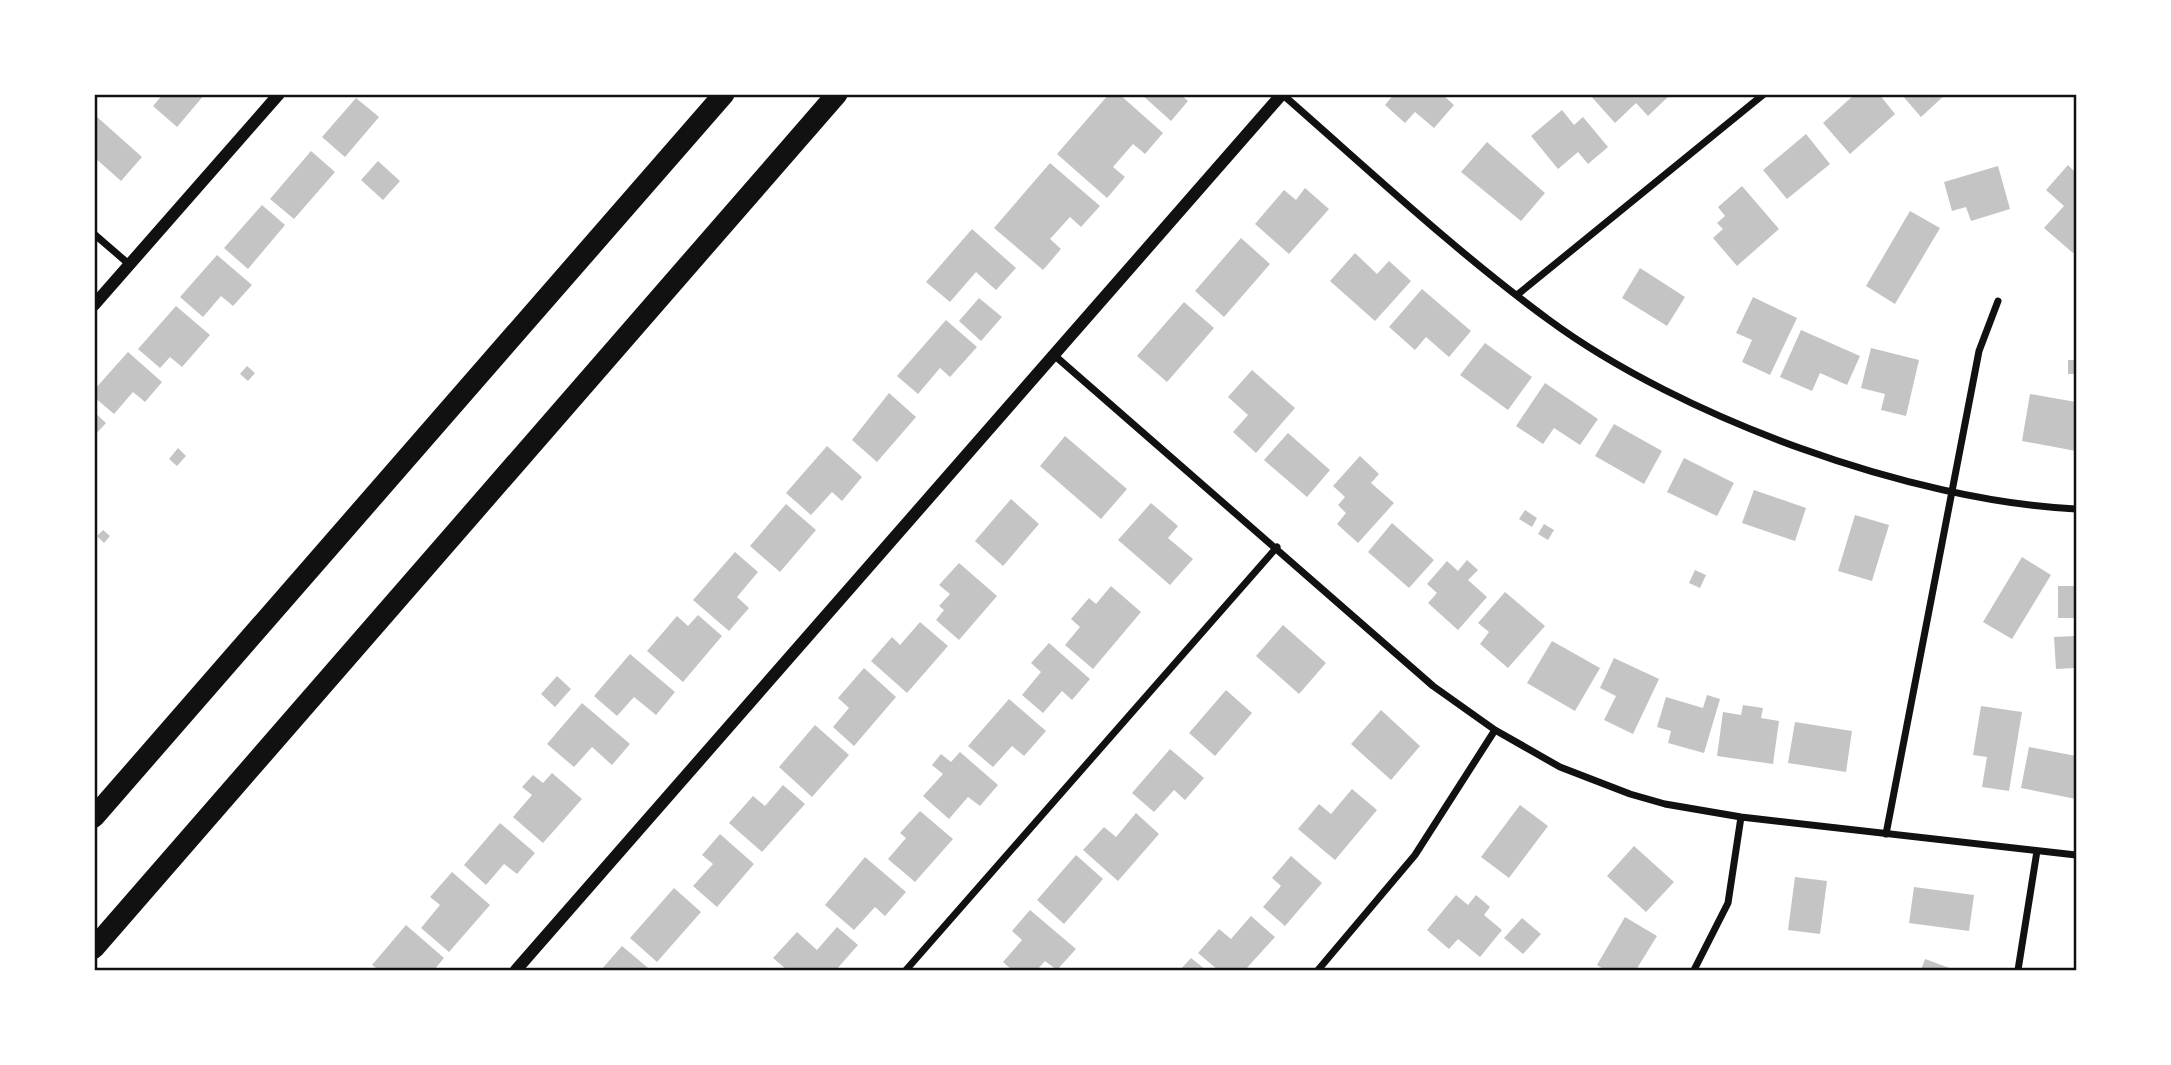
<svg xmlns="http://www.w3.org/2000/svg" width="2171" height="1065" font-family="'Fira Sans',sans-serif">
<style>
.building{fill:#c4c4c4}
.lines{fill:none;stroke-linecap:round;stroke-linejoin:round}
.minor{stroke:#111;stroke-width:7}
.tertiary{stroke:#111;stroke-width:12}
.motorway{stroke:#111;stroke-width:21}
.neatline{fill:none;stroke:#111;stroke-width:2.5}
</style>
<rect width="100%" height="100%" fill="#fff"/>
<!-- building -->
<path class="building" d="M163 94H205L177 127 153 106Z
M1109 94H1119L1163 133 1145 154 1133 144 1113 167 1125 177 1107 198 1057 154Z
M1141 94H1180L1188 101 1171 121Z
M1394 94H1442L1454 105 1434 128 1415 112 1405 123 1385 105Z
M1589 94H1671L1648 116 1636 103 1615 123Z
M1855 94H1879L1895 114 1850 154 1823 123Z
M1901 94H1946L1921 117Z
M356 98 379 117 345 157 322 137Z
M1562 110 1574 125 1583 117 1608 147 1588 164 1578 152 1558 169 1531 136Z
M96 116 142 157 121 181 94 157Z
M1806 134 1830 164 1787 199 1763 170Z
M1487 142 1545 193 1521 221 1461 172Z
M311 151 335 172 294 219 270 199Z
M378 161 400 181 383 200 361 180Z
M1050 163 1100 206 1081 227 1070 217 1050 239 1061 249 1043 270 994 228Z
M2068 165 2076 173V249L2073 253 2044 228 2064 206 2046 190Z
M1998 166 2010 209 1971 221 1966 207 1952 211 1944 182Z
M1742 186 1779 229 1737 266 1713 238 1723 229 1717 223 1725 216 1718 207Z
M1305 188 1329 209 1289 254 1255 224 1284 190 1296 200Z
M262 205 285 225 248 269 224 248Z
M1910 211 1940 228 1895 304 1866 286Z
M972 229 1016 268 996 290 976 272 950 302 926 282Z
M1241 238 1270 264 1224 317 1195 291Z
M1355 253 1377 274 1389 261 1411 281 1375 321 1330 281Z
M217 255 252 285 233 306 221 296 203 317 180 297Z
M1640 268 1685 297 1667 326 1622 298Z
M1422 289 1471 331 1449 357 1426 337 1415 350 1389 327Z
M1753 297 1797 318 1770 375 1742 362 1752 340 1736 333Z
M979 298 1002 317 981 341 959 321Z
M1184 302 1214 328 1167 382 1137 356Z
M176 306 210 335 182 367 170 357 160 368 138 349Z
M946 320 977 347 950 377 940 368 918 394 897 376Z
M1801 330 1860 356 1847 385 1820 373 1812 391 1780 377Z
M1485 343 1532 377 1508 410 1460 375Z
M1871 348 1919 360 1906 416 1881 410 1885 394 1861 388Z
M128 352 162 382 145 402 133 392 114 414 94 397V390Z
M2068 360H2076V374H2068Z
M247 366 255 373 248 381 240 374Z
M1252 370 1295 408 1256 453 1233 432 1248 415 1228 397Z
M1545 383 1598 419 1580 445 1554 428 1543 444 1516 426Z
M889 393 916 417 877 462 852 440Z
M2030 394 2076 402V451L2022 441Z
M94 412 106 423 94 436Z
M1614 424 1662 451 1644 484 1595 456Z
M1288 433 1330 470 1307 497 1264 460Z
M1065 436 1127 489 1101 519 1040 466Z
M827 446 862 477 842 501 832 492 811 515 786 493Z
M178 448 186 456 177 466 169 459Z
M1360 456 1379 474 1371 483 1394 503 1358 543 1337 524 1346 513 1338 505 1345 497 1333 486Z
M1684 458 1734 483 1717 516 1667 492Z
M1754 490 1806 508 1795 541 1742 523Z
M1011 499 1039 524 1003 566 975 541Z
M1151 503 1178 526 1168 538 1193 559 1170 585 1118 540Z
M786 504 816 530 780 572 750 546Z
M1525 510 1537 518 1532 527 1519 519Z
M1855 515 1889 525 1872 581 1838 571Z
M1392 523 1434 560 1409 588 1368 552Z
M1544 524 1554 530 1548 540 1538 534Z
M103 530 110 536 104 543 97 536Z
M735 552 758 572 737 597 749 608 729 631 693 600Z
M2022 557 2051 575 2012 639 1983 622Z
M1467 560 1478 570 1468 580 1487 597 1458 630 1428 603 1437 593 1427 584 1447 561 1458 571Z
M959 563 997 596 959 640 936 620 944 610 939 606 950 594 939 585Z
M1695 570 1706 575 1700 588 1689 583Z
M1111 586 1141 612 1093 669 1065 645 1080 627 1071 619 1089 598 1096 604Z
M2058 586H2076V618H2058Z
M1505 592 1545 626 1508 668 1480 644 1489 632 1478 623Z
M698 615 722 636 683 682 647 651 677 616 688 626Z
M920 622 948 646 907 693 871 661 892 637 900 645Z
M1283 625 1326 663 1299 694 1256 656Z
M2076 636V668L2056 669 2054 637Z
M1552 641 1600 668 1575 711 1527 683Z
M1049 643 1090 679 1072 700 1062 691 1043 713 1022 695 1041 672 1031 663Z
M630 654 675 692 656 715 634 697 617 716 594 696Z
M1614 658 1659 679 1633 734 1604 720 1616 696 1600 688Z
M864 668 896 697 854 746 833 727 849 708 838 698Z
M557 676 571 689 555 707 541 694Z
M1226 690 1252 713 1215 756 1189 733Z
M1707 695 1720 699 1704 753 1668 743 1671 731 1657 727 1666 697 1703 708Z
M1009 699 1046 731 1024 756 1012 746 993 767 968 746Z
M582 703 630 744 612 765 592 747 574 767 547 744Z
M1743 705 1763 708 1761 718 1779 721 1773 764 1717 756 1723 712 1741 715Z
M1981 706 2022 712 2009 791 1982 787 1987 757 1973 755Z
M1381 710 1420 746 1391 780 1351 744Z
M1795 722 1852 731 1846 772 1788 763Z
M815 725 849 755 812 797 779 767Z
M2029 747 2076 756V799L2021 788Z
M1170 749 1204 778 1185 800 1174 790 1154 812 1132 793Z
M960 752 998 785 980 806 968 797 949 819 923 796 943 774 932 765 941 754 951 762Z
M552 773 582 799 543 843 513 817 532 795 522 787 533 775 543 783Z
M783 785 805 804 762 852 729 823 753 796 765 806Z
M1352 789 1377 810 1335 860 1298 829 1319 804 1331 814Z
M1520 805 1548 826 1509 878 1481 857Z
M920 811 953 839 915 882 888 859 906 838 900 833Z
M1136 813 1159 834 1118 881 1083 850 1104 827 1116 837Z
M500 823 535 853 517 874 504 864 486 885 464 865Z
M720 834 754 864 717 907 693 886 713 864 702 855Z
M1634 846 1674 882 1646 912 1607 876Z
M1076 855 1103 879 1064 924 1037 900Z
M1291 856 1322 883 1285 926 1263 907 1281 886 1272 878Z
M865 857 906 892 885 916 875 907 854 930 825 905Z
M452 872 490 905 449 952 421 928 440 905 430 897Z
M1795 877 1827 881 1820 934 1788 930Z
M1914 887 1974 895 1969 931 1909 923Z
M674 888 701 912 657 962 630 938Z
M1456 895 1468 905 1476 895 1490 907 1484 915 1502 930 1480 957 1458 939 1449 949 1427 930Z
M1030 910 1076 949 1057 970 1045 961 1037 970H1012L1003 962 1022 940 1012 931Z
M1251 916 1275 937 1245 970H1218L1198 953 1219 929 1231 939Z
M1625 917 1657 936 1636 970H1605L1597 965Z
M1522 918 1541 934 1523 954 1504 938Z
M406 925 444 958 434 970H379L372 965Z
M837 927 858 945 836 970H787L773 958 797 932 817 950Z
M622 946 648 968 646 970H601Z
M1191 958 1206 970H1180Z
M1925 959 1955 970H1921Z"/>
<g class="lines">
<!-- minor -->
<path class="minor" d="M1282 94C1370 171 1455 251 1549 320 1682 418 1911 501 2076 509
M94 234 130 265
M1517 295 1764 94
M1054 355 1433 686 1495 730 1560 767 1630 794 1665 804 1741 817 2076 855
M1886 834 1979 351 1998 301
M906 970 1277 547
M1318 970 1415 855 1495 730
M1694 970 1728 903 1741 817
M2018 970 2037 851"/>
<!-- tertiary -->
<path class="tertiary" d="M94 305 279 94
M516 970 1282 94"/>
<!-- motorway -->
<path class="motorway" d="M94 817 724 94
M94 948 837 94"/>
</g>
<!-- border -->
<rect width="2171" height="1065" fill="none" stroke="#ffffff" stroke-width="192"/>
<rect x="96" y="96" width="1979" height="873" class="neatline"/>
</svg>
